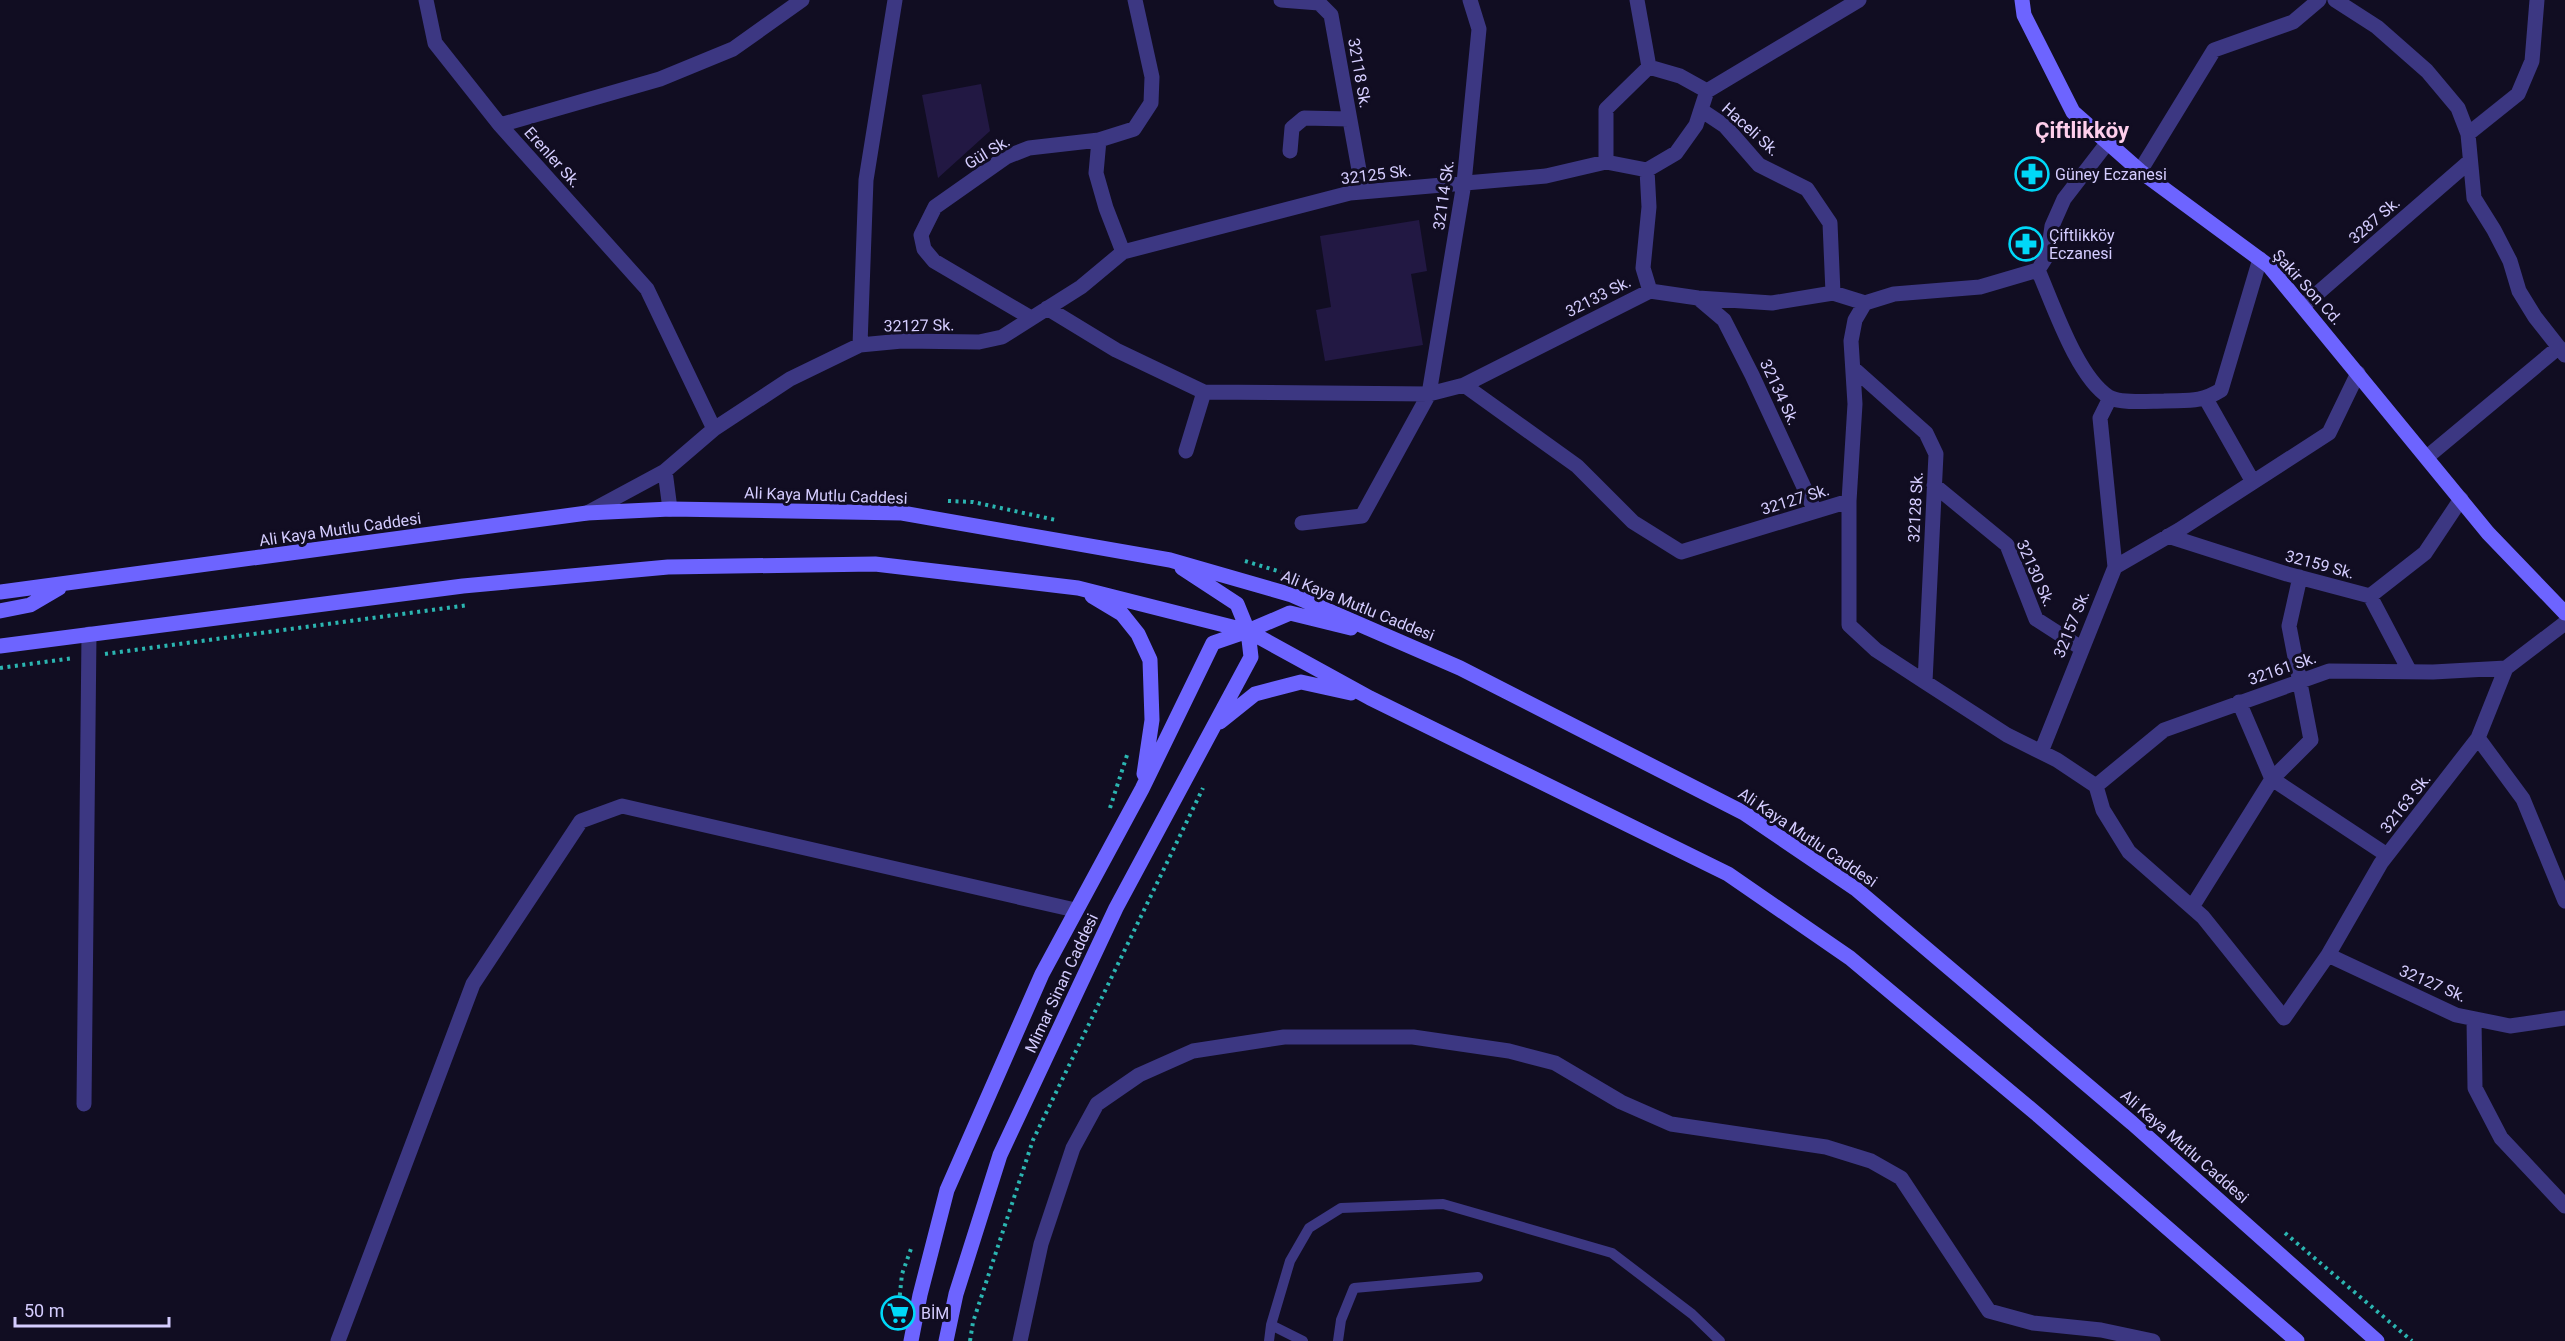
<svg xmlns="http://www.w3.org/2000/svg" width="2565" height="1341" font-family="Roboto,sans-serif">
<style>
.building{fill:#221843}
.lines{fill:none;stroke-linecap:round;stroke-linejoin:round}
.path{stroke:#2bb5b1;stroke-width:4;stroke-dasharray:3 4.5;stroke-linecap:butt}
.lane{stroke:#3c3782;stroke-width:10}
.street{stroke:#3c3782;stroke-width:15}
.secondary{stroke:#6d64ff;stroke-width:15}
.labels{text-anchor:middle;stroke-width:6;stroke-linejoin:round;paint-order:stroke}
.street-label{font-size:16px;fill:#d5cdff;stroke:#110d22}
.poi-label{font-size:16px;fill:#d5cdff;stroke:#110d22;text-anchor:start}
.district-label{font-size:22px;font-weight:bold;fill:#ffcfec;stroke:#110d22}
</style>
<rect width="100%" height="100%" fill="#110d22"/>
<!-- building -->
<path class="building" d="M981 84 990 131 938 178 922 95Z
M1419 220 1427 271 1411 274 1423 345 1325 361 1316 310 1331 307 1320 236Z"/>
<g class="lines">
<!-- path -->
<path class="path" d="M948 501 973 502 1056 520
M1245 561 1281 572
M105 654 469 605
M0 668 74 658
M1110 808 1128 752
M2285 1233 2412 1341
M899 1303 902 1274 912 1246
M970 1341 973 1322 1033 1140 1203 788"/>
<!-- lane -->
<path class="lane" d="M1271 1325 1303 1341
M1269 1341 1271 1325 1290 1261 1309 1228 1341 1208 1443 1204 1612 1253 1692 1314 1720 1341
M1338 1341 1341 1320 1354 1288 1478 1277"/>
<!-- street -->
<path class="street" d="M426 0 435 43 500 125 647 289 714 429
M1281 0 1319 3 1331 15 1363 192
M2335 0 2377 27 2427 71 2458 108 2468 134 2474 198 2494 230 2510 261 2519 291 2535 317 2565 355
M1649 67 1680 76 1707 91
M1707 91 1859 0
M1701 110 1725 126 1759 165 1807 189 1830 223 1833 293
M500 125 660 79 733 49 802 0
M2468 134 2518 94 2532 61 2537 0
M1099 140 1096 173 1106 208 1123 252
M1290 151 1292 128 1304 118 1349 119
M1606 162V109L1649 67 1637 0
M1647 170 1649 207 1643 268 1650 291
M2140 171 2214 50 2293 22 2319 0
M2038 270C2053 304 2077 377 2109 397 2121 404 2150 401 2164 401 2188 400 2200 403 2221 390L2260 259
M1698 298 1724 320 1752 375 1815 511
M1865 303 1855 320 1851 341 1855 404 1849 501V625L1876 650 1925 682 2007 735 2057 760 2096 786
M1865 303 1894 294 1980 287 2038 270 2048 254 2052 226 2064 199 2108 142
M2303 306 2470 161
M1047 308 1116 350 1204 392 1429 394 1464 385 1650 291 1698 298 1772 303 1833 293 1865 303
M1031 318 934 261 924 249 921 235 935 207 1006 157 1029 148 1099 140 1134 129 1151 103 1152 77 1135 0
M860 345 866 180 895 0
M1853 368 1926 433 1936 454 1925 682
M1464 385 1577 466 1633 522 1681 552 1849 501
M2110 398 2100 418 2115 567
M2206 399 2253 482
M1186 451 1204 392
M2427 457 2559 347
M665 471 670 509
M1934 485 2007 545 2036 619 2081 648
M587 513 665 471 714 429 790 379 860 345 902 341 979 342 1002 337 1081 287 1123 252 1350 193 1546 176 1606 162 1647 170 1676 153 1696 125 1707 91
M1302 523 1362 516 1429 394 1464 183 1479 29 1470 0
M2168 536 2287 574 2370 596 2425 553 2461 499
M2370 596 2410 672
M2239 702 2272 779 2387 855
M2478 738 2523 799 2565 901
M2041 752 2115 567 2179 530 2329 433 2358 373
M2096 786 2103 810 2129 852 2203 917 2284 1018 2328 955 2381 863 2478 738 2506 668 2565 623
M2096 786 2164 730 2329 671 2433 672 2506 668
M2192 907 2272 779 2311 740 2289 626 2300 577
M2328 955 2456 1015 2510 1026 2565 1018
M2474 1019 2475 1088 2501 1138 2565 1206
M84 1104 89 634
M338 1341 473 984 581 821 622 806 1075 910
M1020 1341 1041 1244 1073 1148 1097 1104 1139 1075 1193 1051 1284 1037H1413L1509 1051 1555 1063 1621 1102 1671 1124 1826 1147 1871 1161 1901 1178 1989 1311 2033 1323 2101 1330 2153 1341"/>
<!-- secondary -->
<path class="secondary" d="M2022 0 2024 15 2073 112 2140 171 2269 266 2488 533 2565 613
M0 592 587 513 670 509 902 513 1170 560 1292 595 1460 668 1744 813 1856 889 2132 1123 2377 1341
M1092 596 1122 614 1138 634 1150 660 1152 720 1144 774
M0 611 30 605 59 588
M0 646 463 586 668 567 875 564 1078 588 1248 631 1370 698 1728 874 1850 958 2039 1116 2297 1341
M1220 722 1255 694 1301 682 1351 693
M911 1341 920 1295 947 1190 1042 974 1142 789 1213 643 1248 631 1290 613 1351 628
M946 1341 956 1294 1000 1155 1116 908 1251 657 1248 631 1237 604 1182 568"/>
</g>
<!-- icons -->
<defs>
<symbol id="pharmacy-ring" viewBox="-11 -11 22 22"><circle r="9.5" fill="#110d22" stroke="#00d8f8" stroke-width="1.5"/><path d="M-2-6h4v4h4v4h-4v4h-4v-4h-4v-4h4Z" fill="#00d8f8"/></symbol>
<symbol id="supermarket-ring" viewBox="-11 -11 22 22"><circle r="9.5" fill="#110d22" stroke="#00d8f8" stroke-width="1.5"/><path d="M-6-5.5h2.5l.6 2H6L4.5 2H-2.5L-4.4-4H-6ZM-1.5 3.2a1.3 1.3 0 1 0 .1 0ZM3 3.2a1.3 1.3 0 1 0 .1 0Z" fill="#00d8f8"/></symbol>
</defs>
<g fill-rule="evenodd">
<use href="#pharmacy-ring" x="2013" y="155" width="38" height="38"/>
<use href="#pharmacy-ring" x="2007" y="225" width="38" height="38"/>
<use href="#supermarket-ring" x="879" y="1294" width="38" height="38"/>
</g>
<g class="labels">
<!-- street labels -->
<g class="street-label">
<text transform="translate(1360 73) rotate(80)" y="6">32118 Sk.</text>
<text transform="translate(1751 129) rotate(42)" y="6">Haceli Sk.</text>
<text transform="translate(987 152) rotate(-31)" y="6">Gül Sk.</text>
<text transform="translate(553 157) rotate(48)" y="6">Erenler Sk.</text>
<text transform="translate(1376 174) rotate(-7)" y="6">32125 Sk.</text>
<text transform="translate(1443 195) rotate(-82)" y="6">32114 Sk.</text>
<text transform="translate(2374 220) rotate(-41)" y="6">3287 Sk.</text>
<text transform="translate(2308 287) rotate(48)" y="6">Şakir Son Cd.</text>
<text transform="translate(1598 296) rotate(-27)" y="6">32133 Sk.</text>
<text transform="translate(919 325) rotate(-1)" y="6">32127 Sk.</text>
<text transform="translate(1780 392) rotate(65)" y="6">32134 Sk.</text>
<text transform="translate(826 495) rotate(2)" y="6">Ali Kaya Mutlu Caddesi</text>
<text transform="translate(1795 499) rotate(-17)" y="6">32127 Sk.</text>
<text transform="translate(1915 507) rotate(-87)" y="6">32128 Sk.</text>
<text transform="translate(340 529) rotate(-8)" y="6">Ali Kaya Mutlu Caddesi</text>
<text transform="translate(2320 564) rotate(15)" y="6">32159 Sk.</text>
<text transform="translate(2036 573) rotate(66)" y="6">32130 Sk.</text>
<text transform="translate(1358 605) rotate(22)" y="6">Ali Kaya Mutlu Caddesi</text>
<text transform="translate(2071 624) rotate(-68)" y="6">32157 Sk.</text>
<text transform="translate(2282 668) rotate(-19)" y="6">32161 Sk.</text>
<text transform="translate(2405 803) rotate(-52)" y="6">32163 Sk.</text>
<text transform="translate(1808 837) rotate(34)" y="6">Ali Kaya Mutlu Caddesi</text>
<text transform="translate(1061 983) rotate(-65)" y="6">Mimar Sinan Caddesi</text>
<text transform="translate(2433 983) rotate(23)" y="6">32127 Sk.</text>
<text transform="translate(2185 1146) rotate(41)" y="6">Ali Kaya Mutlu Caddesi</text>
</g>
<!-- poi labels -->
<g class="poi-label">
<text x="2055" y="180">Güney Eczanesi</text>
<text x="2049" y="241">Çiftlikköy<tspan x="2049" dy="18">Eczanesi</tspan></text>
<text x="921" y="1319">BİM</text>
</g>
<!-- district labels -->
<g class="district-label">
<text x="2082" y="138">Çiftlikköy</text>
</g>
</g>
<!-- scale -->
<path d="M15 1317v9h154v-9" fill="none" stroke="#d5cdff" stroke-width="3"/>
<text x="24" y="1317" font-size="18" fill="#d5cdff" stroke="#110d22" stroke-width="4.5" paint-order="stroke">50 m</text>
</svg>
